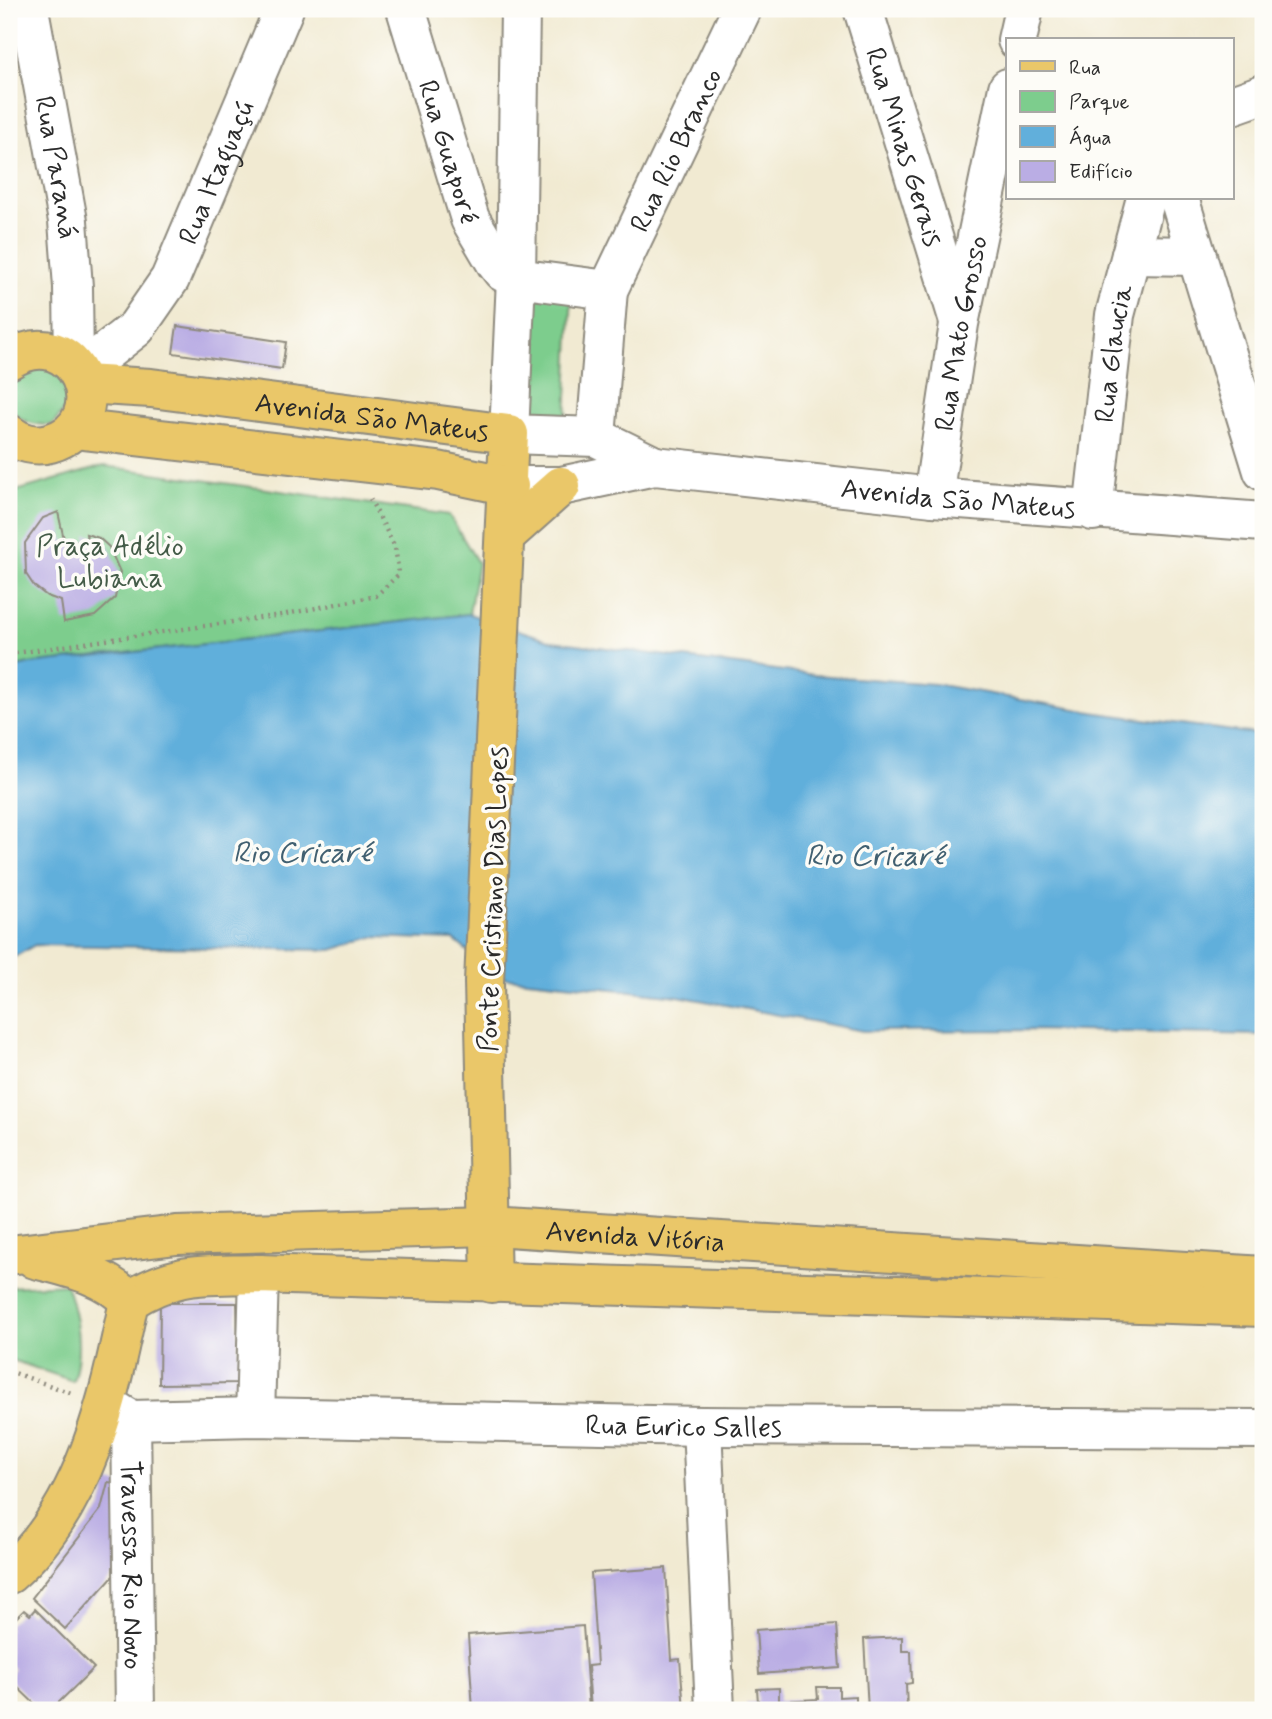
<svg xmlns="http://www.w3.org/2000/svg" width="1272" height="1719" font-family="Mynerve,sans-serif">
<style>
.green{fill:#7dcd8d;stroke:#547c5c;stroke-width:2}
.water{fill:#61afdb;stroke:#466d83;stroke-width:2}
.building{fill:#baade4}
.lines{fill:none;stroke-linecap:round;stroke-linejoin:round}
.minor-casing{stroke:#8e8a7e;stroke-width:42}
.major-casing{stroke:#8e8a7e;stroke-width:42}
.path{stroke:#8e8a7e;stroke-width:4.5;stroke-dasharray:2 5;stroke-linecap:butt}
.minor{stroke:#fff;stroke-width:38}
.major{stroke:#eac769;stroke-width:38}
.labels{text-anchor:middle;stroke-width:7;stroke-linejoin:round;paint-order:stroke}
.street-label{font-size:28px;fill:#2b2b2b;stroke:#fdfcf7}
.park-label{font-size:28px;fill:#445c48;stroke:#fdfcf7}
.water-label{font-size:30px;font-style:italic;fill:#416071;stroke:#fdfcf7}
</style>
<rect width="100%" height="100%" fill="#fdfcf7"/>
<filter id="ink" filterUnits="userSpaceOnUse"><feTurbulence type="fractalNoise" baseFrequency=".0143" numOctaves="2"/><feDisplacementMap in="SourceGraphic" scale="14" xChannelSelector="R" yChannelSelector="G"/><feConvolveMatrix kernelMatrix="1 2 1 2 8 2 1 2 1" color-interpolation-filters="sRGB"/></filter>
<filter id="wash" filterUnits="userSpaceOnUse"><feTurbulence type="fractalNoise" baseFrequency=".00686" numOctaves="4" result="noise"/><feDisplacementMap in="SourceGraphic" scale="28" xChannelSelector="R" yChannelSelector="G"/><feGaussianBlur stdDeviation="1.57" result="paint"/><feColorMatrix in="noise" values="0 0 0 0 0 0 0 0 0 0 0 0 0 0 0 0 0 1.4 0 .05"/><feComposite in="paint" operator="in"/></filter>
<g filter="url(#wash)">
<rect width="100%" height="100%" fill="#f1ead2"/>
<!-- green -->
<path class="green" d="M533 285 572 290 566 419 530 418Z
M53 365 72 401 52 425C18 426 0 409 15 375Z
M104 466 449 515 478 563 469 614 30 664 9 669V493Z
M66 1284C77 1316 83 1348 73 1381L9 1359V1287Z"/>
<!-- water -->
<path class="water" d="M469 614 552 641 815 675 935 684 1098 713 1263 735V1035L1029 1030 863 1031 678 996 499 977 454 940 373 937 332 950 35 945 9 960V669L30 664Z"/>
<g id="blocks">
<!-- building -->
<path class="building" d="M177 326 286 342 282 369 173 353Z
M58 512 65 544 87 541 86 534 99 538 109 547 120 572 115 598 95 616 64 622 61 601 47 596 34 586 26 574 25 543 43 518Z
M160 1303H237L239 1383 159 1384Z
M108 1482 122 1484 123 1565 65 1629 32 1598 101 1509Z
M666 1568 672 1660 680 1659 684 1710H591L588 1666 597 1665 591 1573Z
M35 1609 94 1668 51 1710H41L9 1679 14 1669 9 1664V1625L24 1610 30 1615Z
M837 1624 840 1668 759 1674 756 1630Z
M583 1626 589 1710H473L468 1635Z
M902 1637V1651H911L912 1683 906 1684 907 1710H868L864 1639Z
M817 1687H839V1697L856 1696V1710H747L746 1703 758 1702 757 1689 779 1688V1701L818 1699Z"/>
</g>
</g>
<g filter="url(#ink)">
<use href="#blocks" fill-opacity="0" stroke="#8e8a7e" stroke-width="2"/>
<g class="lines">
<defs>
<g id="minor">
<path id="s1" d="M29 9 68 221 73 287 74 364"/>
<path id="s2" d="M406 9 470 219 496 263 503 272 516 278 608 290"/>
<path d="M520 9 516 278 509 434 596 437 655 466"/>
<path id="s3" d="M863 9 958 318"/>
<path d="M1017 40 1024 9"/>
<path d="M1232 105 1263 94"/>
<path d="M1179 198 1263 471"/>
<path d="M1131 255 1197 256"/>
<path id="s4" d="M80 372 136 328 170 279 284 9"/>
<path id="s5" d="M596 437 608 290 742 9"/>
<path id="s6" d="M509 486H561L655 466 933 497 1263 522"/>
<path id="s7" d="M933 497 959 324 1008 88"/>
<path id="s8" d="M1093 511 1115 315 1146 198"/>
<path id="s9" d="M107 1405 131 1420 255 1417 702 1426 1263 1429"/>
<path d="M255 1417 259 1274"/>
<path id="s10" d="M131 1420 135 1710"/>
<path d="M702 1426 715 1710"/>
</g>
<g id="major">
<path d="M9 360C77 317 119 423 50 443 36 447 20 443 9 434"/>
<path id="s11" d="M84 384 151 388 509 434 484 982 491 1283"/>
<path d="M74 429 438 471 509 486"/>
<path d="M506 535 561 486"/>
<path id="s12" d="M9 1255 177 1235 491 1226 1263 1276"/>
<path d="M35 1259C67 1267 106 1275 129 1301"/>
<path d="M129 1301C176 1270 206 1276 259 1274L1263 1307"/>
<path d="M9 1574C87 1507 109 1397 129 1301"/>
</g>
</defs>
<!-- minor casing -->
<use href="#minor" class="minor-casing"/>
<!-- major casing -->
<use href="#major" class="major-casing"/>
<!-- path -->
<path class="path" d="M9 654 281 615 376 596 399 574 395 547 370 499
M9 1371 74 1394"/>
<!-- minor -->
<use href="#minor" class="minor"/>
<!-- major -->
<use href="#major" class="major"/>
</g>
</g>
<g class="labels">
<!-- street labels -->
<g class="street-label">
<text dy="10" stroke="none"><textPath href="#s3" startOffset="144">Rua Minas Gerais</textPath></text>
<text dy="10" stroke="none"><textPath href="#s5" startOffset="303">Rua Rio Branco</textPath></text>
<text dy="10" stroke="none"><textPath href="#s2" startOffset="149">Rua Guaporé</textPath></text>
<text dy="10" stroke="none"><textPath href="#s1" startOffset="161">Rua Paraná</textPath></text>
<text dy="10" stroke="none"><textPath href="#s4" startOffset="247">Rua Itaguaçú</textPath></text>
<text dy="10" stroke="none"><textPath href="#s7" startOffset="166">Rua Mato Grosso</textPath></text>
<text dy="10" stroke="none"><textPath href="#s8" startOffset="159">Rua Glaucia</textPath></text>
<text dy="10" stroke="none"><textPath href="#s11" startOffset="290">Avenida São Mateus</textPath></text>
<text dy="10" stroke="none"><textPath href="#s6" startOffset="453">Avenida São Mateus</textPath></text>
<text transform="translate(492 899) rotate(-88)" y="10">Ponte Cristiano Dias Lopes</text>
<text dy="10" stroke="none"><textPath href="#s12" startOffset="628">Avenida Vitória</textPath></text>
<text dy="10" stroke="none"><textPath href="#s9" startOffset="581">Rua Eurico Salles</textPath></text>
<text dy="10" stroke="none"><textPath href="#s10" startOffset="145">Travessa Rio Novo</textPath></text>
</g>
<!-- park labels -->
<g class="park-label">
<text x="110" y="555">Praça Adélio<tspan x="110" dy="32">Lubiana</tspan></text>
</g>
<!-- water labels -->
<g class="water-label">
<text x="302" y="862">Rio Cricaré</text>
<text x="875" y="865">Rio Cricaré</text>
</g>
</g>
<!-- margin -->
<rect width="1272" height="1719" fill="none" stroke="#fdfcf7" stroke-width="35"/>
<!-- legend -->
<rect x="1006" y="38" width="228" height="161" fill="#fdfcf7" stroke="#a9a8a5" stroke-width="2"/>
<rect x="1020" y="61" width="35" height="10" fill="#eac769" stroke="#a9a8a5" stroke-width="2"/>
<text x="1069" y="74" font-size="21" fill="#2b2b2b">Rua</text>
<rect x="1020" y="91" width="35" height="21" fill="#7dcd8d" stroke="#a9a8a5" stroke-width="2"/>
<text x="1069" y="108" font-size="21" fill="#2b2b2b">Parque</text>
<rect x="1020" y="126" width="35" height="21" fill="#61afdb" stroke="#a9a8a5" stroke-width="2"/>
<text x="1069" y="144" font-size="21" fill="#2b2b2b">Água</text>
<rect x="1020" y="161" width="35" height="21" fill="#baade4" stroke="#a9a8a5" stroke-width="2"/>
<text x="1069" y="178" font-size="21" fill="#2b2b2b">Edifício</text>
</svg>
